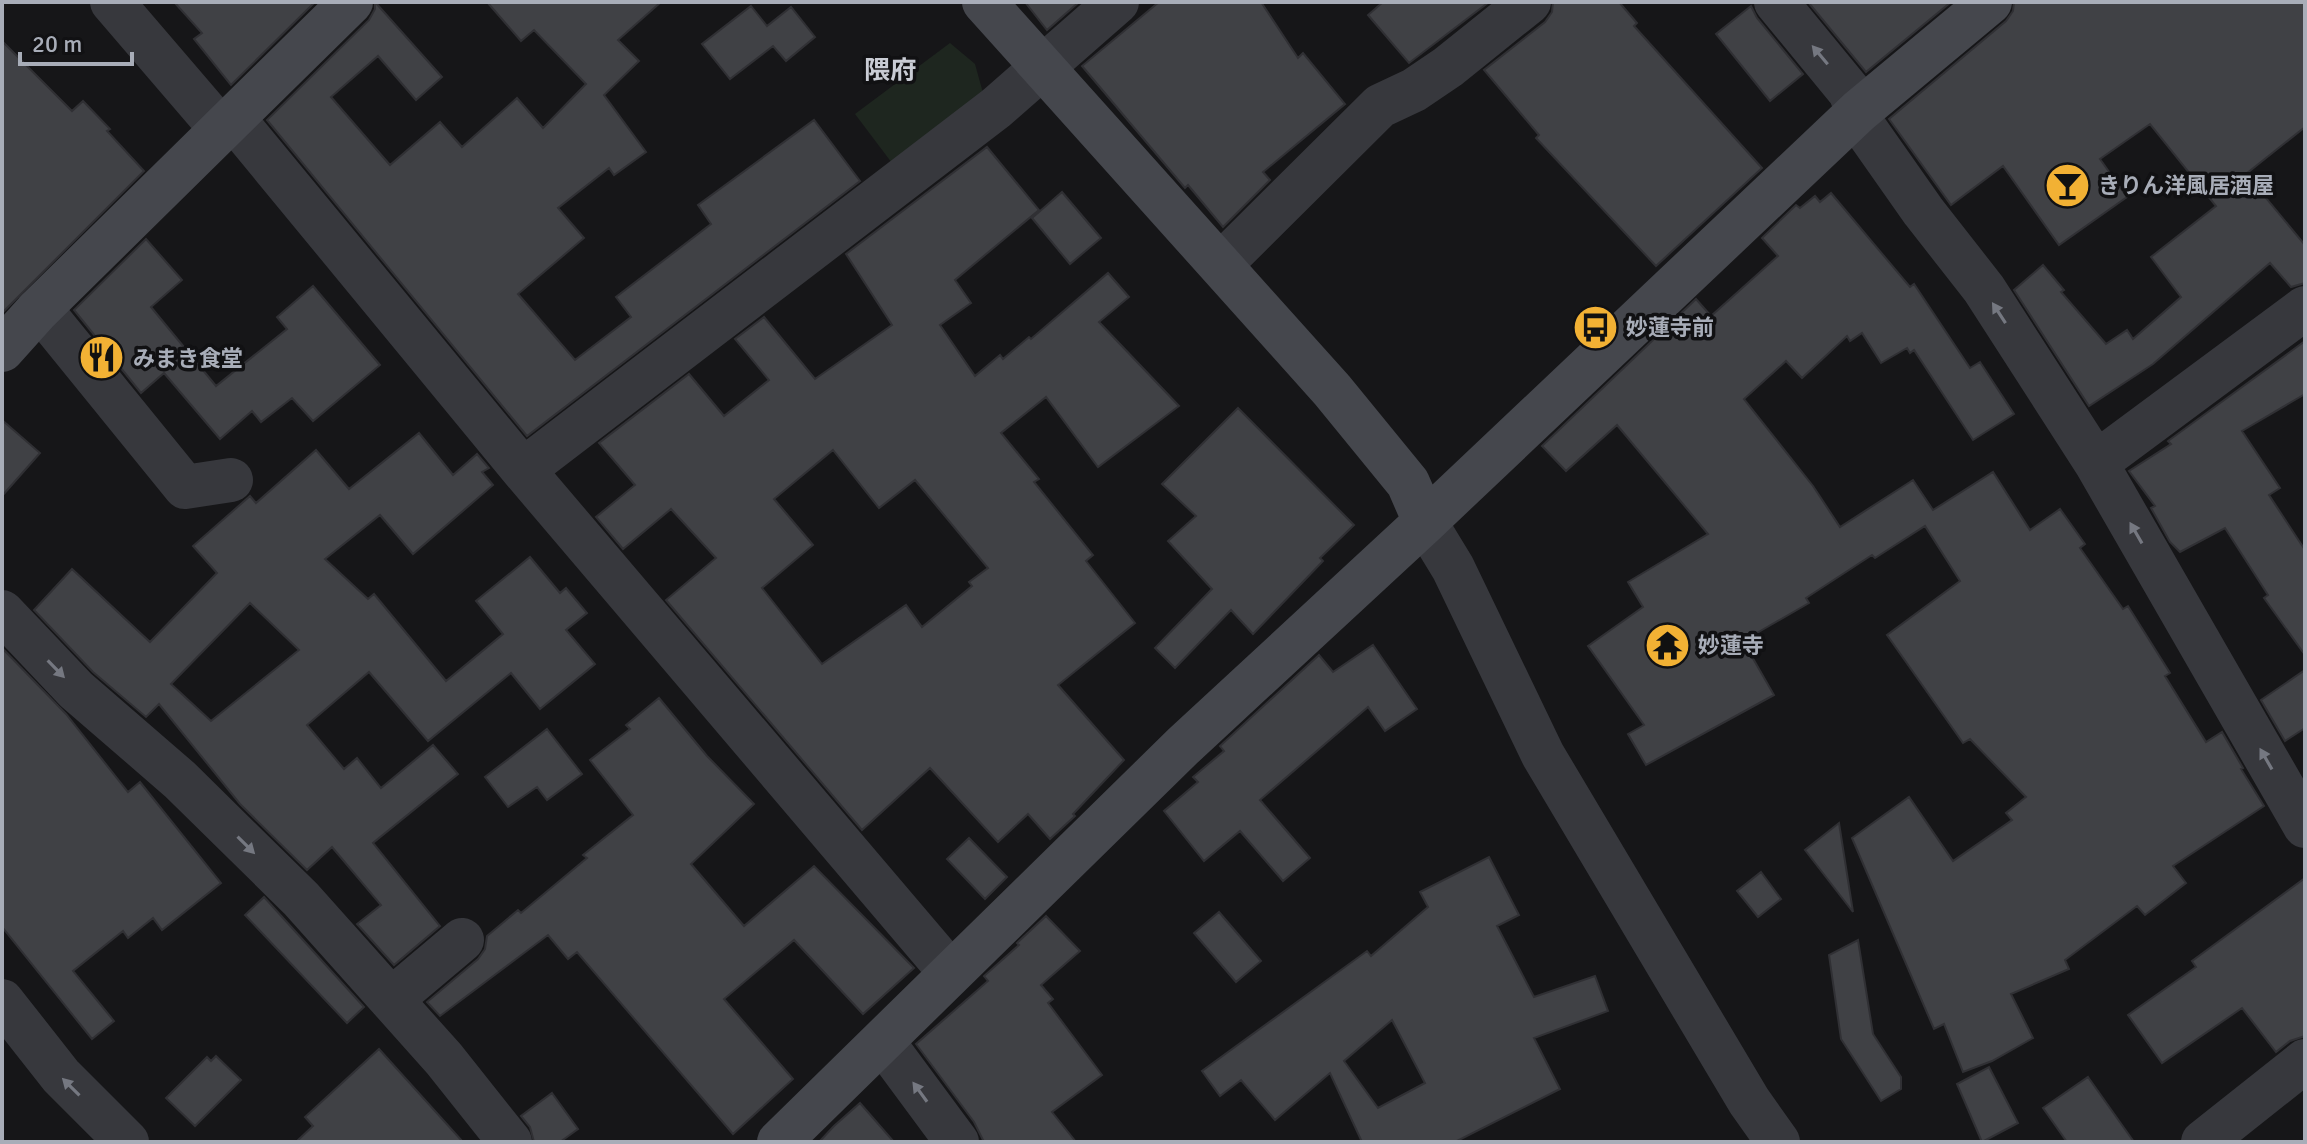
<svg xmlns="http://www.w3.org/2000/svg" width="2307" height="1144" font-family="Signika,'Noto Sans JP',sans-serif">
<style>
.green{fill:#1e261f}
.building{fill:#404145;stroke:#303034;stroke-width:2;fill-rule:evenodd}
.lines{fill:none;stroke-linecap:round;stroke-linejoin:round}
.street{stroke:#37383d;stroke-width:44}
.secondary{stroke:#45474d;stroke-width:44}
.oneway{fill:#757881}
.labels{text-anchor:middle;stroke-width:7;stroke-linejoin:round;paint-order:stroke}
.poi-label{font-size:22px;font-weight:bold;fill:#a8adb8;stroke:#111113;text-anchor:start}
.quarter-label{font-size:26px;font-weight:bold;fill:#c9ccd4;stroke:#111113}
</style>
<rect width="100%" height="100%" fill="#161618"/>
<!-- green -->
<path class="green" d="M950 43 975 64 983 93 895 167 855 114Z"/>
<!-- building -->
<path class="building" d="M174 2H315L231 85 194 39 202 33Z
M375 2 442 77 416 100 378 56 331 97 390 165 440 122 462 147 517 98 543 128 586 84 534 30 521 41 487 2H661L618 40 639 61 604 95 646 152 614 175 609 168 558 208 584 238 518 294 575 360 631 317 616 297 711 224 698 205 814 120 860 181 527 436 267 120 369 20 375 9Z
M1025 2H1079L1047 30Z
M1159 2H1261L1298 58 1303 53 1345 104 1263 172 1270 180 1223 227 1188 185 1185 188 1082 66Z
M1383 2H1489L1409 63 1368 15Z
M1553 2H1619L1637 23 1634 26 1762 168 1656 266 1536 138 1539 135 1484 70 1545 22 1552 12Z
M1808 2H1951L1866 72Z
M2014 2H2305V127L2246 174 2305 245V283L2291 287 2270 263 2153 364 2089 406 2014 290 2043 265 2064 290 2061 292 2106 344 2127 330 2133 339 2181 297 2151 257 2216 206 2150 124 2100 159 2127 197 2059 245 2003 166 1951 205 1889 119 2006 21 2013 11Z
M751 6 767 26 791 7 815 37 786 61 773 46 730 79 702 44Z
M1751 6 1757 18 1803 74 1770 101 1716 34Z
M2 41 72 111 83 101 110 129 107 131 144 171 2 313Z
M987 147 1039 210 955 280 971 303 940 325 975 376 1000 355 1003 359 1029 337 1031 339 1108 273 1129 297 1099 322 1179 406 1098 467 1046 397 1001 433 1039 479 1034 482 1093 555 1086 561 1135 623 1058 685 1124 760 1073 814 1075 816 1050 839 1028 814 998 842 930 768 862 830 666 600 716 558 671 509 623 549 596 517 635 485 599 443 689 374 724 416 769 380 735 339 764 317 815 379 892 325 846 254ZM833 450 879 508 915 480 988 568 969 582 972 586 922 627 906 605 822 664 762 588 813 545 774 499Z
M1062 192 1101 238 1070 264 1032 218Z
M1831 193 1910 287 1914 284 1970 368 1980 362 2014 414 1973 440 1914 350 1910 353 1907 348 1881 363 1862 333 1850 341 1847 336 1802 378 1786 361 1744 399 1813 486 1840 527 1913 480 1933 510 1993 472 2030 530 2060 509 2085 544 2080 548 2123 609 2128 606 2170 673 2165 676 2206 742 2222 732 2243 768 2241 769 2264 806 2173 866 2186 883 2145 915 2137 906 2065 960 2069 969 2011 994 2033 1038 1992 1061 1963 1072 1944 1024 1934 1029 1852 838 1909 797 1953 861 2012 820 2006 813 2026 797 1970 739 1963 743 1887 635 1960 581 1925 526 1875 558 1872 555 1806 598 1809 603 1743 641 1774 695 1646 765 1628 734 1644 725 1588 646 1643 607 1628 582 1708 534 1617 425 1566 471 1542 446 1696 299 1711 316 1778 256 1762 238 1796 205 1800 208 1815 196 1820 202Z
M146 239 182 280 151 307 216 386 287 329 277 317 313 286 380 365 313 421 292 398 261 422 252 411 220 439 164 373 141 393 74 310Z
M2305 341V394L2242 431 2280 488 2269 495 2305 550V655L2264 598 2268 595 2225 528 2180 552 2170 542 2151 508 2155 506 2129 471 2171 444 2168 441Z
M1238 408 1354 525 1320 558 1323 561 1253 634 1231 610 1175 668 1155 648 1212 589 1168 541 1196 516 1162 484Z
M2 420 40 453 2 496Z
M419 433 453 475 477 454 489 468 482 472 493 485 413 554 380 515 325 559 368 599 374 594 446 681 503 634 476 601 530 557 560 593 566 588 587 613 566 630 595 664 540 709 511 673 428 741 369 672 307 725 344 769 357 758 381 788 433 745 458 774 373 843 440 926 394 965 357 924 381 905 332 847 307 870 240 804 159 704 146 717 93 672 34 610 72 569 150 642 217 573 193 546 250 496 256 503 316 450 349 489ZM250 603 299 650 211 721 171 684Z
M1373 645 1417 709 1385 731 1368 707 1260 800 1310 858 1283 881 1240 831 1204 861 1164 811 1198 782 1193 777 1224 751 1220 746 1319 655 1333 672Z
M2 648 66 714 128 792 140 782 221 883 162 930 153 918 128 938 123 931 73 971 114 1021 92 1039 2 927Z
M2305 670V728L2285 741 2261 700Z
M659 698 707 756 754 804 691 864 744 926 814 866 914 968 863 1014 794 940 724 999 793 1079 733 1134 577 952 568 959 548 935 440 1016 427 1002 478 959 485 949 487 936 518 910 521 913 587 858 583 855 633 815 590 760 630 729 626 725Z
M547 729 582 774 547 800 537 787 508 807 485 777Z
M1839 823 1853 912 1805 850Z
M969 838 1007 877 985 899 947 859Z
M1489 857 1519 915 1497 926 1534 997 1595 976 1608 1011 1534 1038 1560 1089 1455 1142H1362L1330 1073 1275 1120 1241 1080 1220 1096 1202 1071 1367 951 1371 956 1428 907 1420 892ZM1392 1020 1425 1083 1378 1108 1344 1061Z
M1761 872 1781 899 1758 917 1737 891Z
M2305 878V1036L2290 1041 2276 1052 2242 1008 2162 1063 2128 1015 2196 967 2192 961Z
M264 897 364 1007 347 1023 245 915Z
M1219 912 1261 961 1236 982 1194 933Z
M1046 916 1080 951 1041 985 1053 999 1048 1003 1102 1075 1052 1112 1076 1142H984L974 1122 916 1044 988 981 984 976 1019 945 1017 943Z
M1858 940 1873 1034 1901 1077V1089L1881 1101 1841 1039 1829 955Z
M379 1049 463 1142H296L313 1126 305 1117Z
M216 1056 241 1080 195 1126 166 1098 207 1057 211 1061Z
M1989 1067 2018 1123 1982 1142 1957 1084Z
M2088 1077 2134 1142H2067L2043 1108Z
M552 1093 578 1129 560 1142H534L530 1127 521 1116Z
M860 1103 894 1142H819L834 1126Z"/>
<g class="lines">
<!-- street -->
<path class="street" d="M112 2 215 122 242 129 523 470 950 972
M1776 2 1850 92 1864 127 1923 211 1984 289 2096 463 2305 826
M1221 264 1380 106 1414 90 1448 67 1529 2
M37 311 51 322 185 487 231 480
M2096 463 2305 308
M523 470 996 108 1117 2
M1425 522 1453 568 1543 755 1749 1101 1778 1142
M2 612 76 690 180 780 301 899 444 1059 510 1142
M392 999 462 940
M2 1001 61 1076 127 1142
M883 1042 957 1142
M2203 1142 2305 1061"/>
<!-- secondary -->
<path class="secondary" d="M984 2 1332 390 1408 483 1425 522
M2 350 37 311 351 2
M779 1142 1183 746 1425 522 1859 111 1990 2"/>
</g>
<!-- one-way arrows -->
<defs><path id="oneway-solid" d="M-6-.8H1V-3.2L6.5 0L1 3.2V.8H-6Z" transform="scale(2)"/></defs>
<g class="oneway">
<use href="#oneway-solid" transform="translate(1820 55) rotate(-130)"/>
<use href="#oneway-solid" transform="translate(1999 313) rotate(-123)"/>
<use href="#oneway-solid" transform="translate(2136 533) rotate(-120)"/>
<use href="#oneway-solid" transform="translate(56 669) rotate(46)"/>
<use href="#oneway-solid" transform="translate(2266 759) rotate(-120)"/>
<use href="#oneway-solid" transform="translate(246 845) rotate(45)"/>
<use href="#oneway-solid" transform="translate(71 1087) rotate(-135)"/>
<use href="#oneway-solid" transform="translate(920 1092) rotate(-126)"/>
</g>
<!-- icons -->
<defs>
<symbol id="bar-disc" viewBox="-11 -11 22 22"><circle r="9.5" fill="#f2b134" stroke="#111113"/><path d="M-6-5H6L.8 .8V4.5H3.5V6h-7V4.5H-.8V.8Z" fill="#111"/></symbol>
<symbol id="bus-disc" viewBox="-11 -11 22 22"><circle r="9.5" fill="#f2b134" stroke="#111113"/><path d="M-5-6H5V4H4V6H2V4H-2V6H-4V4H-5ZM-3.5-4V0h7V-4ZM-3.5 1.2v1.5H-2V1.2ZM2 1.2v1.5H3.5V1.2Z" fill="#111"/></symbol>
<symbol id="restaurant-disc" viewBox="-11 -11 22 22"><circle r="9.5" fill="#f2b134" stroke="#111113"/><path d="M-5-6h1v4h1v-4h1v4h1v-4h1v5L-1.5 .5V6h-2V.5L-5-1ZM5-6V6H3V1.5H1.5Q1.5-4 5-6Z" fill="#111"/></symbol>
<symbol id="temple-disc" viewBox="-11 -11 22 22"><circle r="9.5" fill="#f2b134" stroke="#111113"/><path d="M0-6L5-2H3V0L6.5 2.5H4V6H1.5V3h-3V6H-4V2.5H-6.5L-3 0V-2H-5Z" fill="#111"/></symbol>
</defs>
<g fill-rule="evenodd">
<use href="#bar-disc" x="2042" y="160" width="51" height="51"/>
<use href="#bus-disc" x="1570" y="302" width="51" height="51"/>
<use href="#restaurant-disc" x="76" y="332" width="51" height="51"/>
<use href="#temple-disc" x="1642" y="620" width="51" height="51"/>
</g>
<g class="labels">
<!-- poi labels -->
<g class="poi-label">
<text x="2098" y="193">きりん洋風居酒屋</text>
<text x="1626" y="335">妙蓮寺前</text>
<text x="133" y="366">みまき食堂</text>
<text x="1698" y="653">妙蓮寺</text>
</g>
<!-- quarter labels -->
<g class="quarter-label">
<text x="890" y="79">隈府</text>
</g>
</g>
<!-- border -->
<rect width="2307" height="1144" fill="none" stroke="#a8adb8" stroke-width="8"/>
<!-- scale -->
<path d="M20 52v12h112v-12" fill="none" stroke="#a8adb8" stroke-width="4"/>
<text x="32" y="52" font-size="24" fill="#a8adb8" stroke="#111113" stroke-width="6" paint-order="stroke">20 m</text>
</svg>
